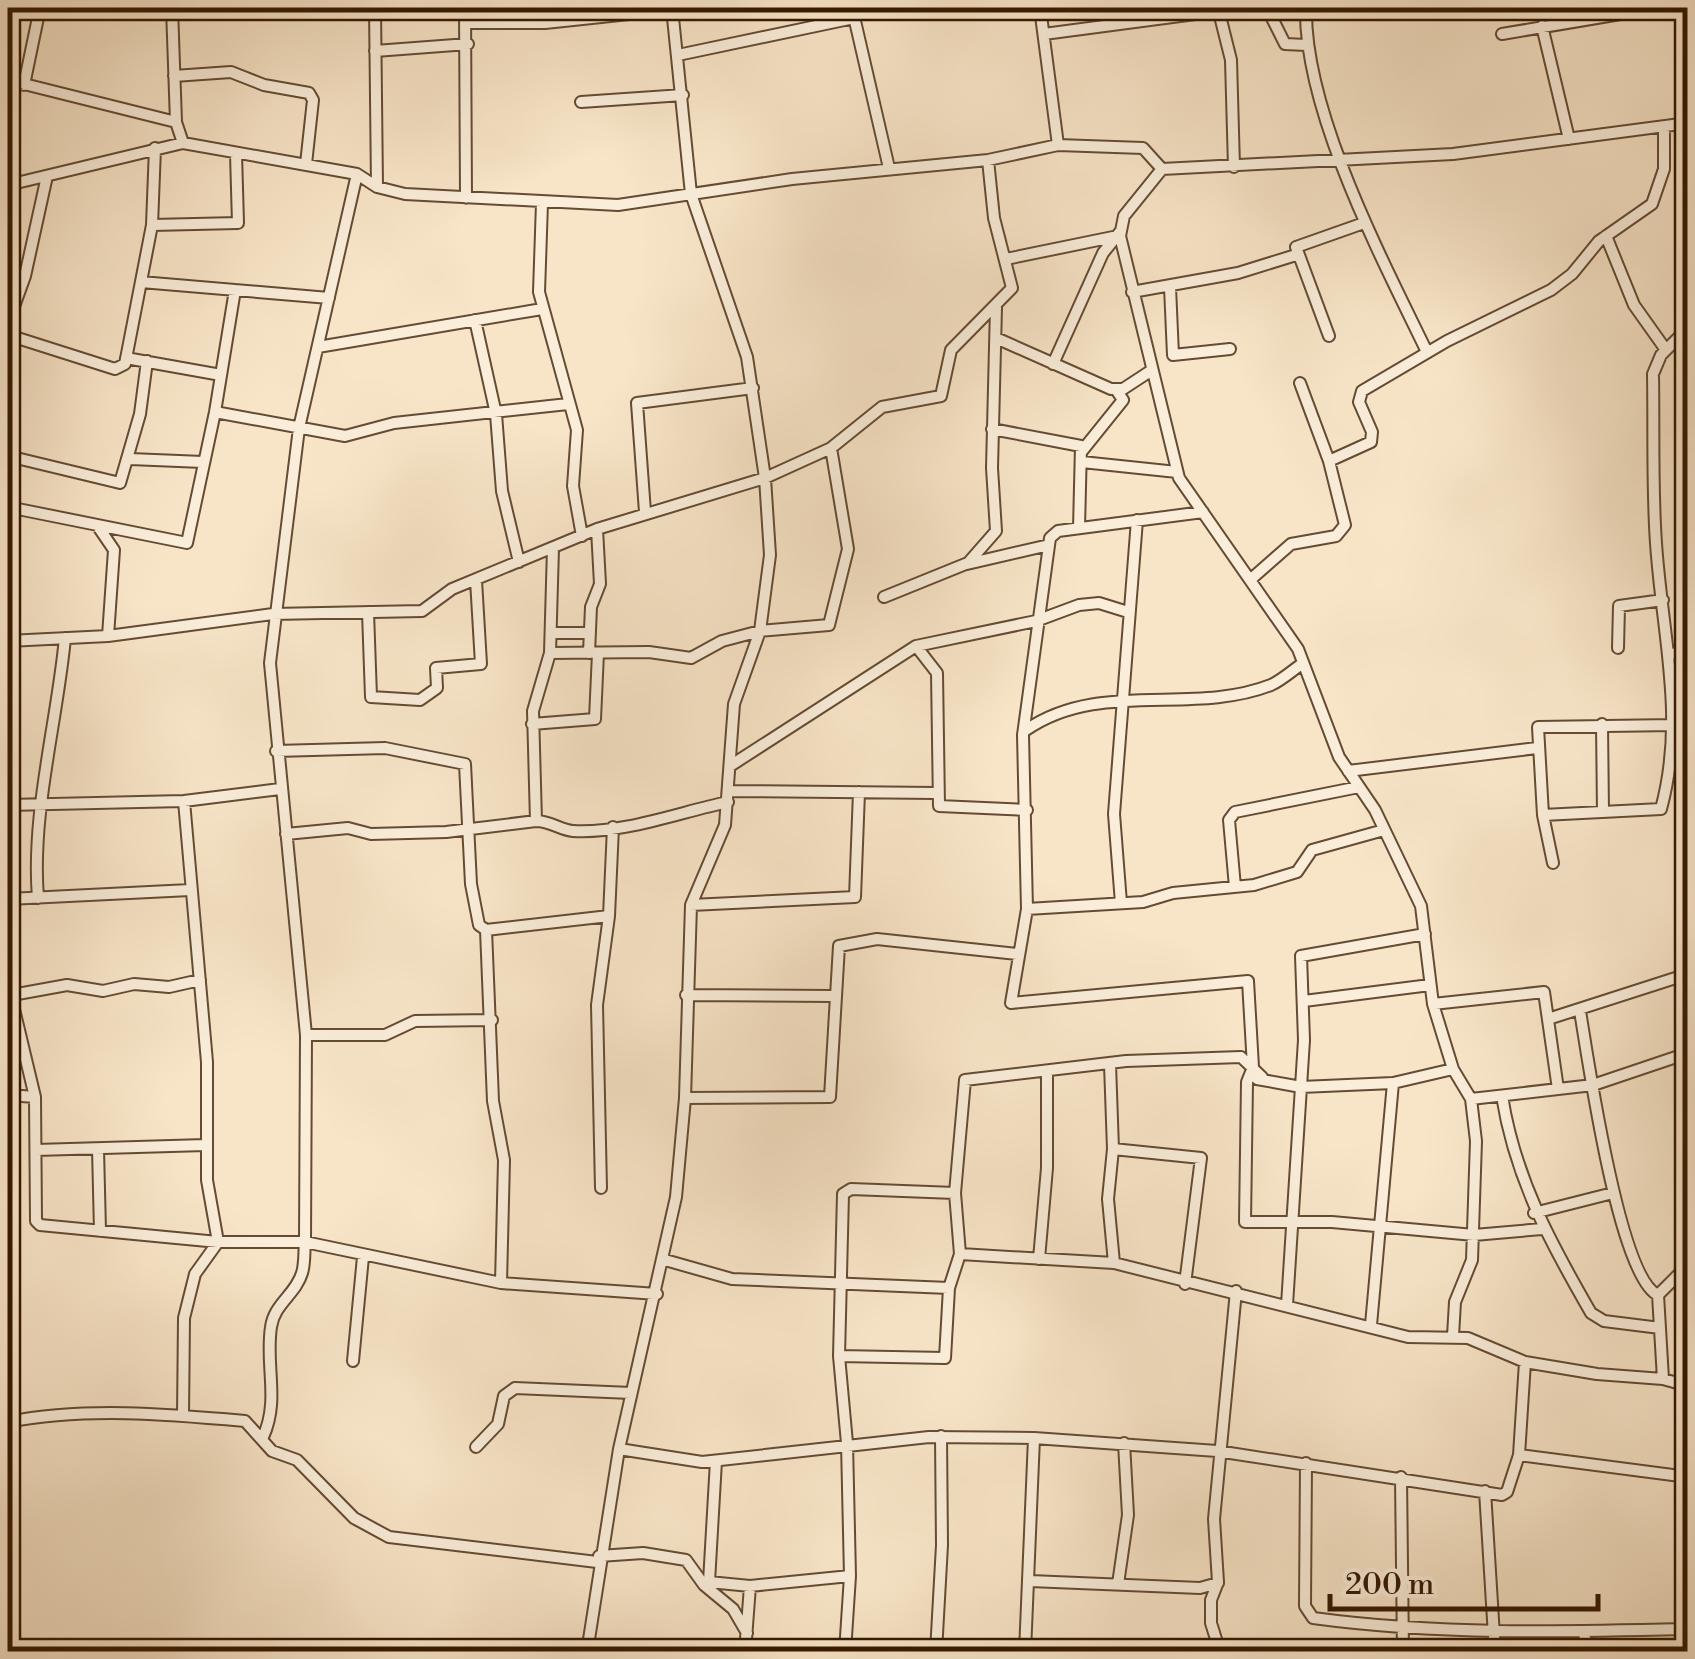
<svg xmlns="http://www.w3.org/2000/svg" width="1695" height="1659" font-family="'Libre Bodoni',serif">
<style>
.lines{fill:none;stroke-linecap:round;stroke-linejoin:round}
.minor-casing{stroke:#654b33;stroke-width:14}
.minor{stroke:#faeedb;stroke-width:10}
</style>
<rect width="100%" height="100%" fill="#f8e5c8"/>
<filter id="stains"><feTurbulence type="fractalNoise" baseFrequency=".002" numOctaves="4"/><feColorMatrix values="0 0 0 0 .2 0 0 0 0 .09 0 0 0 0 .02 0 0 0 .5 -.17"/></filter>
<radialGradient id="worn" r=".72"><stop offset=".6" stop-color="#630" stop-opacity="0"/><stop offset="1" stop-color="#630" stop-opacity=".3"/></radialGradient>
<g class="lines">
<defs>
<path id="minor" d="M172 8 176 122 183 143
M375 8 377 187
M465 8 466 198
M852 8 889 168
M1040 8 1058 145
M1218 8 1231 60 1234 167
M1267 8 1285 44 1306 45
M1306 8C1304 111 1382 259 1427 352
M468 23H545L676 9
M1542 26 1569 139
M1044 34 1218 11
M1502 34 1656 8
M375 51 468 44
M678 55 854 18
M174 76 231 72 264 85 309 93 313 100 306 164
M8 80 176 122
M24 85 40 8
M581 102 683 95
M1162 169 1124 216 1120 236 1179 478 1298 649 1339 757 1375 810 1421 906 1433 1004 1453 1069 1471 1099 1476 1141 1472 1260 1455 1302 1453 1336
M1162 169 1453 154 1688 123
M8 185 183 143 357 174 377 187 405 194 618 205 792 179 988 160 1058 145 1143 148 1162 169
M542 203 539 292 577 430 573 486 582 536
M152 225 238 223 236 154
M1606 236 1634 305 1666 350
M1006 259 1113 237
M141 282 329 298
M1170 287 1173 355 1230 349
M1132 292 1238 273 1296 255
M475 320 496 414 502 491 519 562
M8 323 25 276 47 176
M8 335 115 369 125 364 152 225 155 148
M1329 336 1296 247 1364 223
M996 338 1111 389H1123L1152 370
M318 347 542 309
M126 358 221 375
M1053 364 1103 253 1120 232
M215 412 345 436 394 423 568 404
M992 429 1081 446 1079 528
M1082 451 1123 400 1117 391
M8 456 120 483 140 414 147 361
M130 459 203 462
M1329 461 1371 442 1372 432 1359 402 1362 391 1447 341 1551 290 1572 274 1599 241 1652 204 1664 169V127
M1082 462 1177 472
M8 507 187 543 215 412 235 290
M645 512 637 403 753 388
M1203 512 1058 531 1050 538 1023 735 1027 909 1011 1003 1248 981 1253 1067 1247 1082 1245 1222H1332L1474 1235 1542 1229
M99 528 114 550 108 636
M967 564 1049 545
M1250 580 1291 544 1336 536 1345 525 1329 461 1300 383
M884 597 968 563 996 531 992 468 996 307
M368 612 371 697 420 700 437 688 436 668 481 664 476 580
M552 633H590
M8 641 108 636 273 614 422 611 452 589 597 529 765 478 831 448 882 407 941 396 951 350 1012 288 994 218 988 160
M916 646 937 673 939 806 1027 810
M1618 648 1619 606 1663 600
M550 653 649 652 691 658 722 641 760 631 829 625 848 549 831 448
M589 653 591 607 600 584 597 529
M1668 654 1688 653
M532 724 595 719 598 653
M1602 724 1603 812
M1026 730C1100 679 1192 716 1271 685 1282 680 1293 670 1303 663
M276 751 385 748 465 764 471 884 479 925 486 930 493 1101 504 1160 501 1283
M730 766 916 646 1036 621 1079 605 1099 603 1128 612
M1348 771 1537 748
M728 791 936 793
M8 805 184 801 280 789
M1543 815 1661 809C1686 717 1662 635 1656 543 1652 487 1654 430 1653 374L1661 355 1688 328
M536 821 533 711 550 653 553 548
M286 834 348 828 371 834 446 832 536 821C551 821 560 830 573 831 623 834 680 812 728 802
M1553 863 1543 815 1538 727 1674 725
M1235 887 1229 820 1235 812 1359 787
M38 898C31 813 57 723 65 638
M8 899 190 890
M1121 903 1114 814 1137 520
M691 905 855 897 859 792
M1027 909 1143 902 1173 893 1254 885 1297 872 1312 850 1384 830
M486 930 609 916
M8 984 35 1097 36 1221 40 1225 218 1242H305L501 1283 657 1294
M12 995 67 985 103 991 134 984 169 987 200 980
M686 995 833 996
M1304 1001 1430 985
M1433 1004 1544 992 1558 1089
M1580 1011C1588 1059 1619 1278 1658 1295
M1548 1019 1688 974
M306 1035H385L415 1021 492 1020
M1110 1064 1113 1149 1108 1199 1114 1263
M1257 1079 1301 1087 1393 1083 1453 1069
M8 1095 35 1097
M1502 1096C1515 1178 1550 1242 1591 1313L1604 1321 1660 1328
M685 1098 830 1097 839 946 877 939 1017 954
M1471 1099 1593 1085 1688 1053
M98 1149 100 1231
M1113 1149 1201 1158 1185 1284
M36 1150 205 1145
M601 1188 597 1005 609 916 613 827
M1534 1213 1613 1193
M960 1254 1114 1263 1408 1337 1468 1338 1525 1362 1597 1374 1663 1379 1688 1386
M1039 1259 1047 1168V1072
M665 1260 732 1279 949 1288
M1287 1305 1304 1040 1301 956 1425 934
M1371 1325 1393 1083
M839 1356 945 1358 949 1288 960 1254 955 1193 965 1080 1126 1061 1241 1057 1262 1077
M353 1361 363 1257
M1663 1379 1658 1295 1688 1265
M183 1416 184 1318 195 1274 218 1242 207 1180V1062L184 801
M8 1422C85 1407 166 1414 245 1421L272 1451 297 1460 354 1518 389 1537 597 1562
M263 1437C280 1400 265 1366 271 1327 274 1304 296 1294 302 1273 305 1264 304 1252 305 1242L306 1035 270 663 299 428 357 174
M476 1447 498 1424 504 1396 515 1388 631 1393
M619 1449 702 1462 929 1437 1034 1438 1217 1451 1502 1495 1507 1492 1519 1455 1688 1477
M1519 1455 1525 1362
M716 1461 709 1582 750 1586 850 1576
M1306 1463 1305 1606 1313 1618C1439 1635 1561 1632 1688 1629
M1401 1477 1403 1652
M1485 1491 1495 1652
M599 1556 643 1553 686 1560 704 1585 733 1609 747 1633
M1030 1581 1200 1588 1218 1583
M1118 1584 1128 1515 1124 1443
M1584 1632 1587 1652
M587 1652 619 1449 676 1197 685 1098 691 905 725 825 734 704 760 631 770 555 765 478 747 357 691 194 672 8
M745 1652 750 1586
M845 1652 850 1576 847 1443 839 1356 843 1194 851 1189 955 1193
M936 1652 942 1545 941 1436
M1025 1652 1034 1438
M1220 1652 1211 1623V1600L1218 1582 1214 1519 1236 1291"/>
</defs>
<!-- minor casing -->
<use href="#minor" class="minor-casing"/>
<!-- minor -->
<use href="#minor" class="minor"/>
</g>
<!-- margin -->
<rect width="1695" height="1659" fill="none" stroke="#f8e5c8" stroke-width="40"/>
<rect x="10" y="10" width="1675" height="1639" fill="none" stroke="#341801" stroke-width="5"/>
<rect x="20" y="20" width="1655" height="1619" fill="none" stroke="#341801" stroke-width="2.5"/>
<!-- scale -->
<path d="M1330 1594v15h268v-15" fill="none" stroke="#341801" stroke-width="5"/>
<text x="1345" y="1594" font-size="30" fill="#341801" stroke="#faeedb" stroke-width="8" paint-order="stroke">200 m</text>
<rect width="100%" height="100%" filter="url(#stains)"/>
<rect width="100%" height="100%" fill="url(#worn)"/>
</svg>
